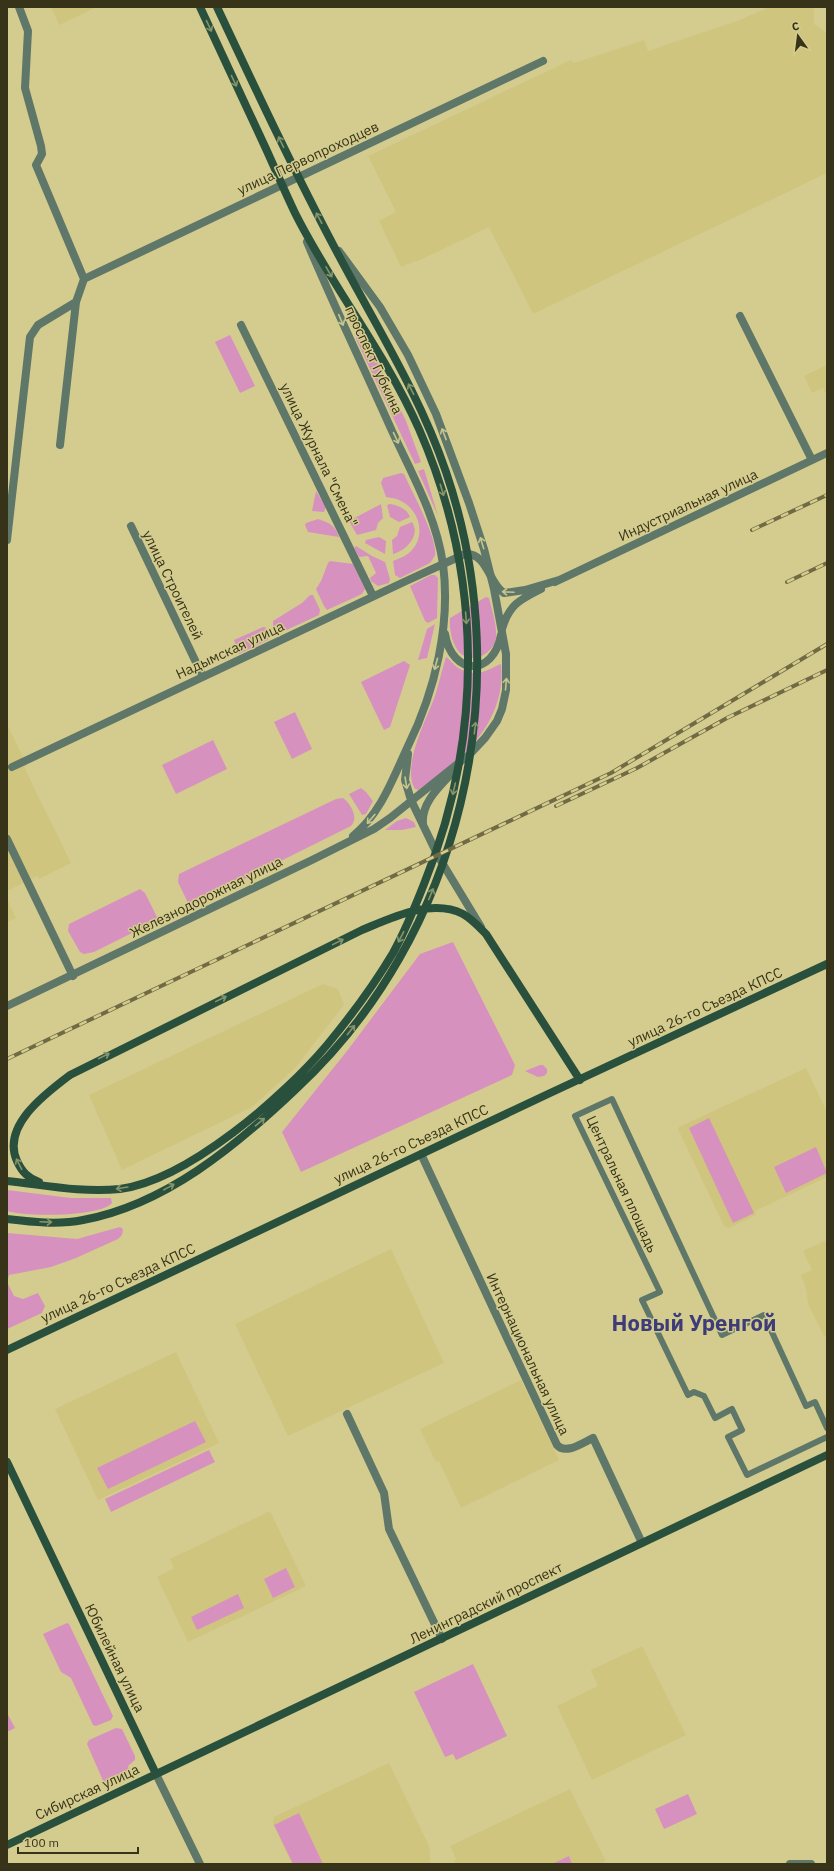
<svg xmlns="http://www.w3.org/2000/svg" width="834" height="1871" font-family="'IBM Plex Sans',sans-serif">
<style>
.built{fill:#cfc57f}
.green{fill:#d791be}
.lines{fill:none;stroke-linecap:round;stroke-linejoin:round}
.pedestrian{stroke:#5e7769;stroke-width:6}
.minor{stroke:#5e7769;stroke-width:8}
.tertiary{stroke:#5e7769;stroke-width:8}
.secondary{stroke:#29503d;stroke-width:8}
.rail-casing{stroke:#706b44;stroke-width:4}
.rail{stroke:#d4cc8e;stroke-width:2.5;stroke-dasharray:8;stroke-linecap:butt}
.oneway{stroke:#87946a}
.oneway2{stroke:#c8c48a}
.labels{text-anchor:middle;stroke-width:3;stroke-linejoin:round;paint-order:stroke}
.street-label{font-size:14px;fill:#363319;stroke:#d4cc8e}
.town-label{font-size:22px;font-weight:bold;fill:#3d3c79;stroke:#d4cc8e}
</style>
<rect width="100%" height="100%" fill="#d4cc8e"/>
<!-- built -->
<path class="built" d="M51 7H97L59 25Z
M770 7H814V24L827 33V173L533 314 489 227 416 262 415 261 401 267 379 221 396 212 368 156 571 60 574 63 644 40 648 51 737 21Z
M827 365V396L823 388 812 393 804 376Z
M7 724 27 766 24 767 71 863 39 879 38 876 7 891Z
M7 899 16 918 7 922Z
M323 984 338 989 344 1005 295 1068 252 1107 122 1170 89 1095Z
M806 1068 827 1112V1177L755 1211 756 1215 729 1228 724 1226 678 1129 679 1127Z
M827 1240V1337L824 1336 808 1304 806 1288 801 1275 812 1270 803 1251Z
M391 1249 444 1363 288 1436 235 1324Z
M176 1352 219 1443 98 1500 55 1409Z
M521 1380 559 1460 461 1508 439 1461 436 1462 420 1429Z
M270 1511 306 1586 188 1642 157 1577 174 1568 170 1559Z
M642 1646 686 1735 592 1780 557 1706 598 1686 591 1670Z
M389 1763 430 1848V1864H292L273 1823 274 1817Z
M570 1789 605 1859 603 1864H453L456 1859 450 1846Z"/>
<!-- green -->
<path class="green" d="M360 332 370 347 406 421 421 462 415 464 356 339 357 334Z
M230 335 255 386 240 393 215 342Z
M424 469 438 516 418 471Z
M401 473 404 474C411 490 438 539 435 555 434 558 432 560 430 563L400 578 395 575 393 561C400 558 407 556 412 550 426 534 419 510 401 501 396 498 391 498 386 497L381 483 383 478Z
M316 491 326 507 324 512 312 511Z
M381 504 383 518 378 523 376 530 357 535 349 521Z
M390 504C398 505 407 509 410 517L399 522 390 517 387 505Z
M318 519C328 522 336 526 339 537L308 532 305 525 306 523Z
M412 522C421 535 406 551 393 554L392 540 397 536 400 527Z
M379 537 386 541 385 554 365 543 366 540Z
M356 546 372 556 385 562 390 579 389 583 378 586 371 581 370 578 376 573 368 556 359 557 354 548Z
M330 561 353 564 365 589 362 594 327 610 324 606 316 589 321 581 328 563Z
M431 575H435L438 578 437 618 428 623 425 621 410 586Z
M310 595H313L320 610 319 615 278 634 273 625V621L302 603Z
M486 597 489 598C492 610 497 625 496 638 494 653 473 665 460 653 452 645 449 629 450 618Z
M435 624 427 658 418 660 427 629Z
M263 627H265L269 636 268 640 239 654 234 640Z
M446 657C450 659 454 666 460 669 477 678 487 670 501 664 507 722 462 761 418 790L415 789C401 767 427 718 435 696 439 683 442 670 446 657Z
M404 661 410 665 390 727 384 730 361 682Z
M295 712 312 749 292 759 274 722Z
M213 740 227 769 176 794 162 765Z
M361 788 366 792 373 801 366 814 362 815 349 794Z
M343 798C351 804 359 818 351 826L196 903 190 905 188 903 178 882 179 874 336 799Z
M406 818 414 822 416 827 402 830H385L397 821Z
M140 889 145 893 157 917 156 921 94 952 84 954 80 952 68 931 69 924Z
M453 942 515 1065 512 1075 301 1172 282 1132 347 1051 420 954Z
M540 1065H543L547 1069V1073L544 1076 538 1077 525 1071Z
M709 1118 754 1213 733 1223 689 1128Z
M816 1147 827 1173 786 1193 774 1167Z
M7 1190 71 1198H111L112 1203C100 1217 25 1217 7 1211Z
M120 1227 123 1229 122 1235 118 1239 76 1258 51 1267 9 1275 7 1282 14 1296 23 1299 38 1293 45 1306 42 1313 7 1329V1233L77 1239Z
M195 1421 206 1442 108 1489 97 1468Z
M209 1450 215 1462 111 1512 105 1499Z
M286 1568 295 1587 273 1598 264 1579Z
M238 1594 244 1608 197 1630 191 1617Z
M67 1623 69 1624 113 1716 111 1720 96 1726 93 1725 71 1678 61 1672 43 1634Z
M473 1664 507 1736 456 1760 453 1754 445 1757 414 1692Z
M7 1713 15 1728 7 1732Z
M116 1728 122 1729 135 1756V1760L128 1766 129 1770 104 1783 87 1744 89 1740Z
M688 1794 697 1814 664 1829 655 1809Z
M299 1813 323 1864H293L274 1825Z
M569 1856 572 1864H552Z"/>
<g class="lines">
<!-- pedestrian -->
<path class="pedestrian" d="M827 1428 815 1402 806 1406 764 1315 722 1335 612 1099 575 1116 660 1292 642 1300 688 1395 694 1392 704 1396 715 1418 732 1409 742 1430 728 1437 747 1475 827 1437"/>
<!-- minor -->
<path class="minor" d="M19 7 28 31 25 88 41 146 42 154 36 165 84 279 76 302 60 445
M84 279 543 61
M740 316 812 460
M241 325 373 596
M131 526 203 677
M7 540 30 337 38 325 76 302
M555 582 827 453
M502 629C509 605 519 600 541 589
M12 767 404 582 465 554C487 552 489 584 504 593L525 590 559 580
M7 839 73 976
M421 1154 557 1445C566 1455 582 1443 593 1438L642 1543
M347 1414 384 1493 389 1529 442 1639
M790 1864H811"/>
<!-- tertiary -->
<path class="tertiary" d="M307 242C334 306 364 368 392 431 412 474 436 516 443 564 451 625 435 691 408 746 393 778 381 813 353 836
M445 634C452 676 493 677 501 635
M408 754 405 780 411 800 438 856 481 927
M423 824C421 803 439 787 453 772
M7 1006 312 860 374 829 390 818 470 754 485 738 497 721 502 709 506 690V654L494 589 484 549 469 503 436 414 408 355 380 307 339 251
M156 1774 200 1864"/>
<!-- secondary -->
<path class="secondary" d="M7 1181C44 1185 82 1193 120 1189 188 1180 284 1096 327 1045 351 1016 374 985 393 953 405 931 415 907 424 884 484 736 483 575 419 429 385 352 332 287 295 213 285 192 276 171 267 151 245 103 222 55 200 7
M39 1182C28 1178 22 1172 17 1161 1 1126 46 1093 70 1075L362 930C391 918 431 898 463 914 472 919 479 927 486 934L580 1080
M7 1219C32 1222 58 1225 83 1220 165 1205 236 1146 295 1090 462 936 519 686 446 472 420 395 376 326 338 254 295 173 256 90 217 7
M7 1350 548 1094 827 964
M7 1462 156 1774
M7 1845 827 1455"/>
<defs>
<path id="rail" d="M752 530 827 495
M787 582 827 563
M556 806 637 768 727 718 827 670
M7 1059 611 773 827 644"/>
</defs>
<!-- rail casing -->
<use href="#rail" class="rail-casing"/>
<!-- rail -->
<use href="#rail" class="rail"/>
</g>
<!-- one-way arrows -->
<defs><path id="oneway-shaft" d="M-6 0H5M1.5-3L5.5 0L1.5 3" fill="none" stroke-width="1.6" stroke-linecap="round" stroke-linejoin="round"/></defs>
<g class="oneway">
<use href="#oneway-shaft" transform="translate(209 26) rotate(65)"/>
<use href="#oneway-shaft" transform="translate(234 81) rotate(65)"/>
<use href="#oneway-shaft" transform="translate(281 142) rotate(-116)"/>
<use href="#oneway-shaft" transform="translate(319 218) rotate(-118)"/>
<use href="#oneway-shaft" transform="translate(329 272) rotate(60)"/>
<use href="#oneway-shaft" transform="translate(411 389) rotate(-117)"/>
<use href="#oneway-shaft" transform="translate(442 490) rotate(73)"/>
<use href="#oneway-shaft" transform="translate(466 618) rotate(86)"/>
<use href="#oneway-shaft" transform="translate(475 728) rotate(-83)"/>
<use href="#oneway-shaft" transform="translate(454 789) rotate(103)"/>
<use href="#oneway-shaft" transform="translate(431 894) rotate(-68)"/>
<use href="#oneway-shaft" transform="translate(401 937) rotate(117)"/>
<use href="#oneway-shaft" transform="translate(338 942) rotate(-26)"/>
<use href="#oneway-shaft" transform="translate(221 999) rotate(-26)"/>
<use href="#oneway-shaft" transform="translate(351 1030) rotate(-52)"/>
<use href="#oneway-shaft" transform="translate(104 1056) rotate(-26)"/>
<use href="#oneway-shaft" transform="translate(260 1122) rotate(-40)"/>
<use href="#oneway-shaft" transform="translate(19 1164) rotate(-117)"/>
<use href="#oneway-shaft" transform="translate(169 1187) rotate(-29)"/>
<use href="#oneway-shaft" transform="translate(122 1188) rotate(171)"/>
<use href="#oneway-shaft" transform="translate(46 1222) rotate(2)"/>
</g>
<g class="oneway2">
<use href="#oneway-shaft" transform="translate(341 320) rotate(67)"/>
<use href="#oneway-shaft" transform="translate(444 434) rotate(-111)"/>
<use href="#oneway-shaft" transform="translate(396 438) rotate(65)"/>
<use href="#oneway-shaft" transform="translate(482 543) rotate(-107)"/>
<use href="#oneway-shaft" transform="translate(508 592) rotate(-177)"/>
<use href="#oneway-shaft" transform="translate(436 664) rotate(105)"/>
<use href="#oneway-shaft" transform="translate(506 684) rotate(-85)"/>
<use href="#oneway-shaft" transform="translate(406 783) rotate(81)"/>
<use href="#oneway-shaft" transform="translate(371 819) rotate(130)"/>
</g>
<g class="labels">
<!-- street labels -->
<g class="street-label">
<text transform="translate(308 158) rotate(-25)" y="5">улица Первопроходцев</text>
<text transform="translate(374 360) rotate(65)" y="5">проспект Губкина</text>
<text transform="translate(319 455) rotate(64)" y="5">улица Журнала "Смена"</text>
<text transform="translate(688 505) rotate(-25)" y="5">Индустриальная улица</text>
<text transform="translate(173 585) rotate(64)" y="5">улица Строителей</text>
<text transform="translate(230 650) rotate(-25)" y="5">Надымская улица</text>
<text transform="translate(206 897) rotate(-26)" y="5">Железнодорожная улица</text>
<text transform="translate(705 1007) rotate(-25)" y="5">улица 26-го Съезда КПСС</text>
<text transform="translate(411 1144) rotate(-25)" y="5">улица 26-го Съезда КПСС</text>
<text transform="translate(622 1184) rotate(65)" y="5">Центральная площадь</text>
<text transform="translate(118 1283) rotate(-25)" y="5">улица 26-го Съезда КПСС</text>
<text transform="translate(528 1354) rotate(65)" y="5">Интернациональная улица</text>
<text transform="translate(486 1603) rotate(-26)" y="5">Ленинградский проспект</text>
<text transform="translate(115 1658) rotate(64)" y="5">Юбилейная улица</text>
<text transform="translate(87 1792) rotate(-25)" y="5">Сибирская улица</text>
</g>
<!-- town labels -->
<g class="town-label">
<text x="694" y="1331">Новый Уренгой</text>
</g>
</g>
<!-- border -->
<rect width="834" height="1871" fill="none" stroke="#363319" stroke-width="16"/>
<!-- north arrow -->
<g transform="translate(798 36) rotate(346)" stroke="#d4cc8e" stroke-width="3" paint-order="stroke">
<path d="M0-3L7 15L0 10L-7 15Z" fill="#363319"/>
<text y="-6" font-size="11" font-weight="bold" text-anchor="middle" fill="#363319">С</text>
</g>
<!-- scale -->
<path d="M18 1847v6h120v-6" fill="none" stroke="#363319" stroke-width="2"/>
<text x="24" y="1847" font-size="12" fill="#363319" stroke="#d4cc8e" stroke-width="3" paint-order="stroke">100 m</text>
</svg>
